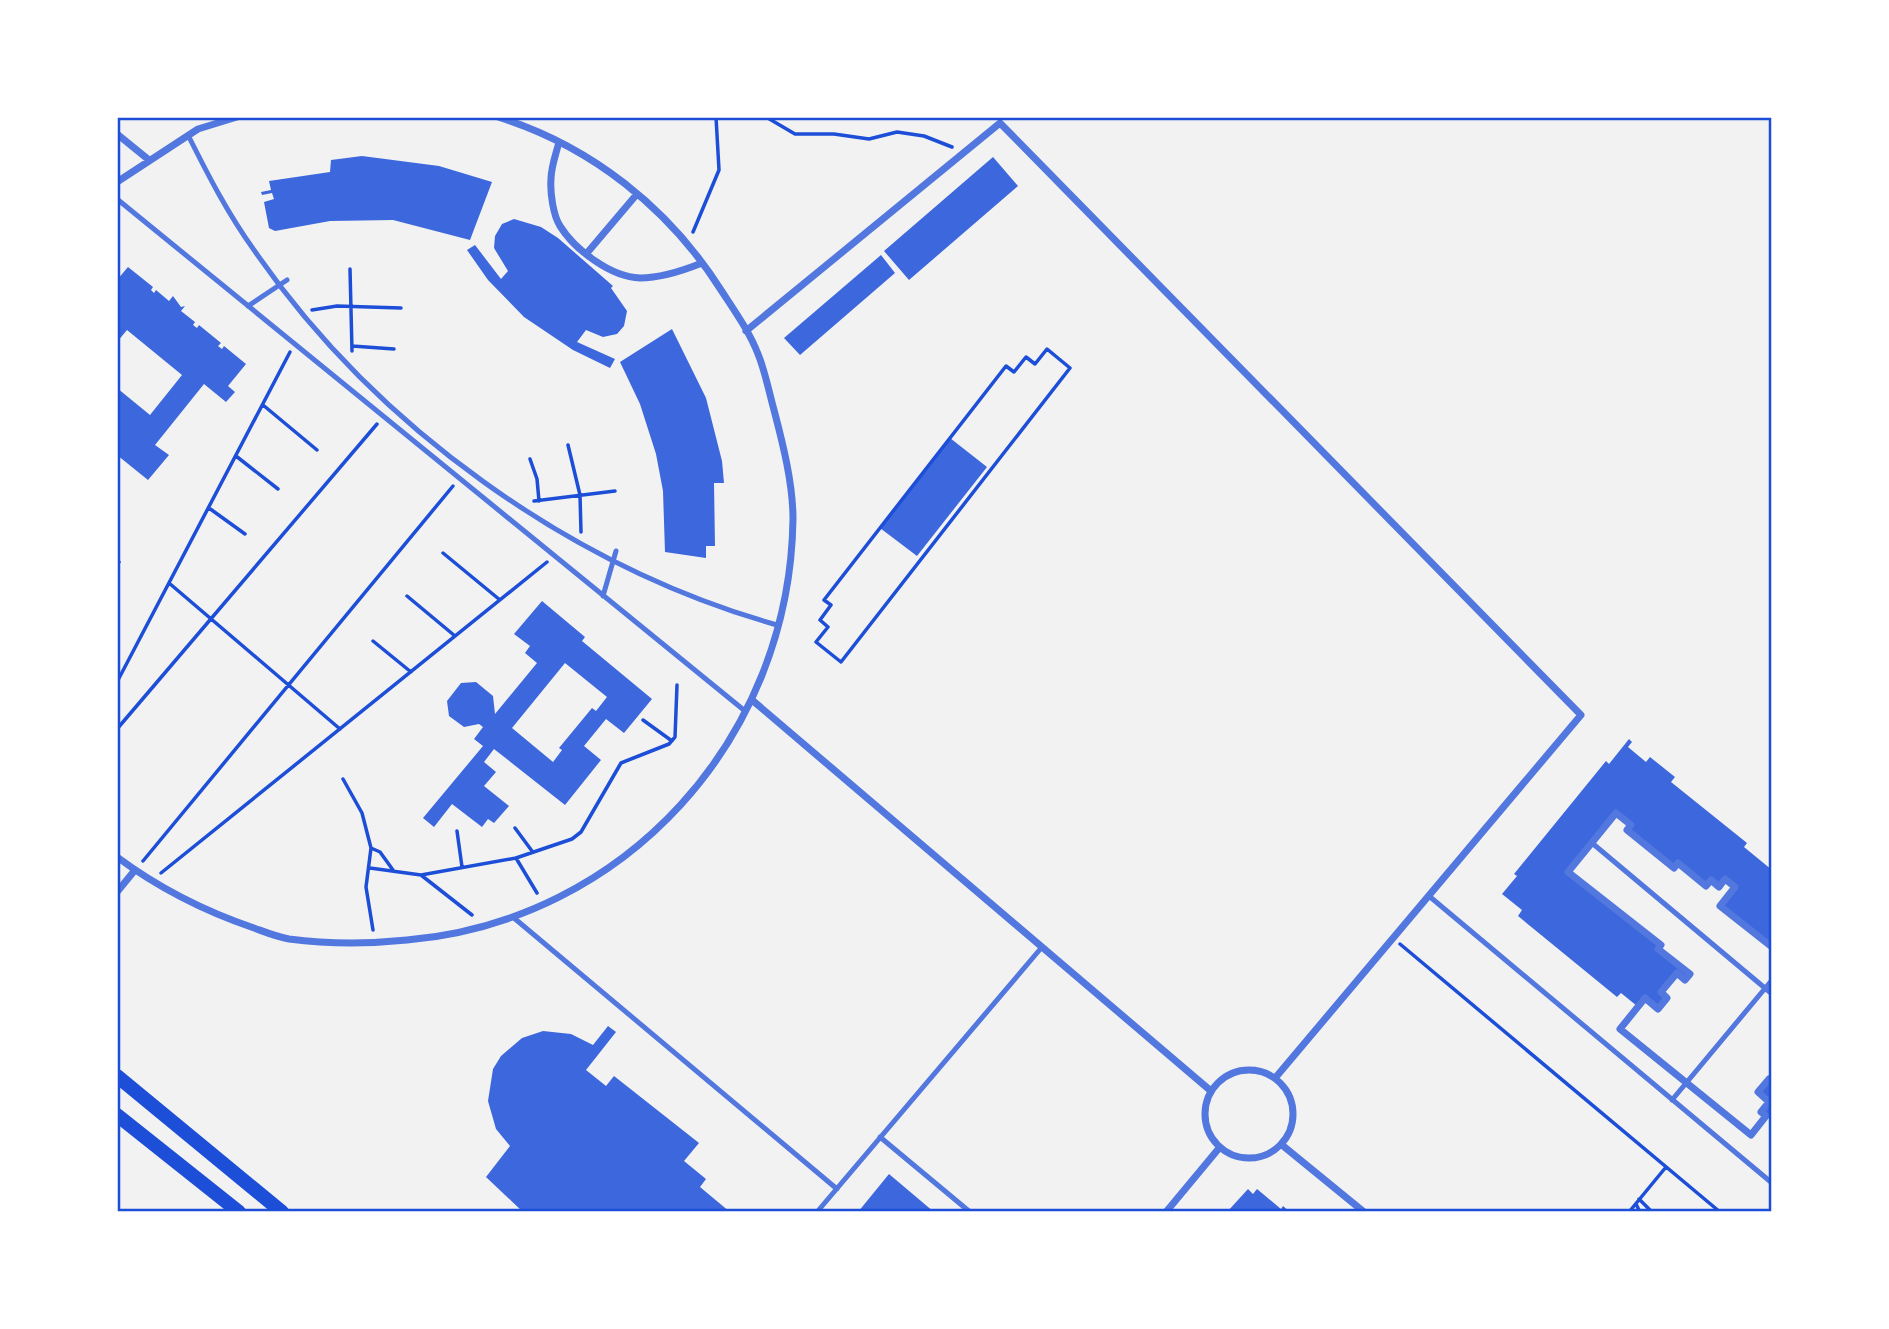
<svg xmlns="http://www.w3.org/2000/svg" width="1889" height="1329" font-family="Figtree,sans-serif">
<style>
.building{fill:#3d67dc;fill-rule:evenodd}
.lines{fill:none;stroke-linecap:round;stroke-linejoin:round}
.path{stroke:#1d4ed8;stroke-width:3.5}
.service{stroke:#5277de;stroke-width:5}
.minor{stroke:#5277de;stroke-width:7}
.secondary{stroke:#1d4ed8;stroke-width:14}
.neatline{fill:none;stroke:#1d4ed8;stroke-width:2.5}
</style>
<rect width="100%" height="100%" fill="#f2f2f2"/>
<!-- building -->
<path class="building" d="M362 156 439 166 492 182 470 240 393 220 330 221 275 231 269 228 264 202 274 199 272 193 262 195 261 192 271 190 269 181 330 172 331 160Z
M993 157 1018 186 909 280 884 251Z
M514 219 541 227 558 238 613 286 611 288 627 311 624 326 617 334 603 337 586 330 577 342 615 359 610 368 573 350 524 317 488 280 467 250 475 245 501 279 508 271 494 248 495 236 502 224Z
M881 255 895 273 800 355 784 338Z
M128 267 153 287 151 290 154 293 156 290 169 301 173 296 181 307 185 306 181 311 195 322 193 325 197 328 199 325 221 343 218 346 222 349 224 346 246 364 228 386 235 392 226 402 204 384 155 445 169 455 148 480 117 455V388L150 415 182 375 127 330 117 342V280Z
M672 329 706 398 722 461 724 483H714L715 546H706V558L665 552 663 491 656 454 640 404 620 362Z
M950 438 987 467 917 556 880 528Z
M542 601 585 637 582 641 652 699 624 733 606 719 584 746 601 760 565 805 494 749 484 762 496 772 484 786 509 806 494 823 488 819 482 827 452 804 434 827 423 818 483 746 474 739 483 727 479 724 464 727 449 716 447 701 461 683 476 682 493 696 495 714 537 663 525 653 530 646 514 634ZM565 663 607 697 596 711 592 708 559 748 562 750 553 762 512 728Z
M1629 739 1632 742 1628 747 1646 762 1650 757 1675 777 1671 782 1747 843 1744 847 1772 870V946L1722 905 1737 887 1725 878 1719 886 1711 879 1706 885 1678 862 1674 867 1628 830 1632 825 1614 811 1565 873 1659 945 1688 975 1685 978 1676 971 1659 992 1666 998 1658 1007 1645 997 1637 1006 1621 993 1617 997 1518 916 1522 910 1502 894 1517 876 1514 874 1606 761 1609 764Z
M608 1026 616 1032 586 1070 606 1086 614 1076 699 1143 684 1161 706 1179 700 1187 730 1212H523L486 1177 510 1146 496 1129 488 1101 493 1069 501 1056 522 1038 543 1031 571 1034 593 1045Z
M1769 1081 1772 1083V1119L1763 1112 1771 1102 1760 1092Z
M889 1174 934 1212H858Z
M1248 1189 1253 1194 1257 1189 1281 1209 1283 1206 1290 1212H1227Z"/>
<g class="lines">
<!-- path -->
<path class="path" d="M766 117 795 134H834L869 139 897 132 924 136 952 147
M693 232 719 170 716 117
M350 269 352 351
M312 310 337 306 401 308
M352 346 394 349
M1047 349 1070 368 841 662 816 642 828 627 820 620 831 605 824 600 1006 366 1014 372 1026 357 1035 364Z
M263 405 317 450
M568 445 580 495 581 532
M236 456 278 489
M530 459 537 479 539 501
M534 501 615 491
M209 508 245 534
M443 553 500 600
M117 563 119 562
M169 583 340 729
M407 596 455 636
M373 641 411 672
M117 682 290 352
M643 720 672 741
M117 729 377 424
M343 779 362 813 371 848 366 887 373 930
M515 828 532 851
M457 831 462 867
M371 848 380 852 393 870
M516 858 572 839 581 832 621 763 669 744 675 737 677 685
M143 861 453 486
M370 868 421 875 472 915
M161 873 547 562
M421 875 516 858 537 893
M1400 944 1720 1212
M1639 1199 1652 1212
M1636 1204 1640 1212
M1629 1212 1666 1167"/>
<!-- service -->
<path class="service" d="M188 135C208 175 228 214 254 250 376 427 571 567 777 625
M117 199 745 711
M248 306 287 280
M603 596 616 551
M1592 843 1772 994
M1429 896 1772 1183
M514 918 837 1189
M1672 1100 1772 980
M880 1137 970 1212
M817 1212 1042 947"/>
<!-- minor -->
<path class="minor" d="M117 134 149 160
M559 142C556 154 551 167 551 179 550 192 553 215 560 226 575 250 611 277 640 278 661 278 682 271 702 263
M117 182 198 129 237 117
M587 253 637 194
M746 331 1000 123 1581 715 1276 1077
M752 700 1211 1091
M117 857C160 889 204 911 254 928 265 932 277 937 289 939 328 944 368 944 407 940 625 921 790 739 793 519 793 484 783 444 774 410 769 392 765 371 758 354 749 331 734 310 721 290 669 208 591 146 498 117
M117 892 135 870
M1772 947 1720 906 1735 887 1725 879 1719 887 1711 880 1706 886 1678 863 1674 868 1627 830 1631 825 1616 813 1568 872 1661 945 1658 949 1690 974 1685 980 1677 973 1661 992 1667 998 1658 1009 1645 998 1620 1029 1751 1135 1766 1116 1761 1112 1769 1102 1758 1092 1769 1079 1772 1082
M1205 1114a44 44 0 1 1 88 0a44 44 0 1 1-88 0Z
M1282 1145 1364 1212
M1166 1212 1220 1147"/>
<!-- secondary -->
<path class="secondary" d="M117 1076 282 1212
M117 1115 239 1212"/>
</g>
<!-- border -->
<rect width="1889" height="1329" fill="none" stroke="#ffffff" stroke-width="238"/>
<rect x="119" y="119" width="1651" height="1091" class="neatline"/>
</svg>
